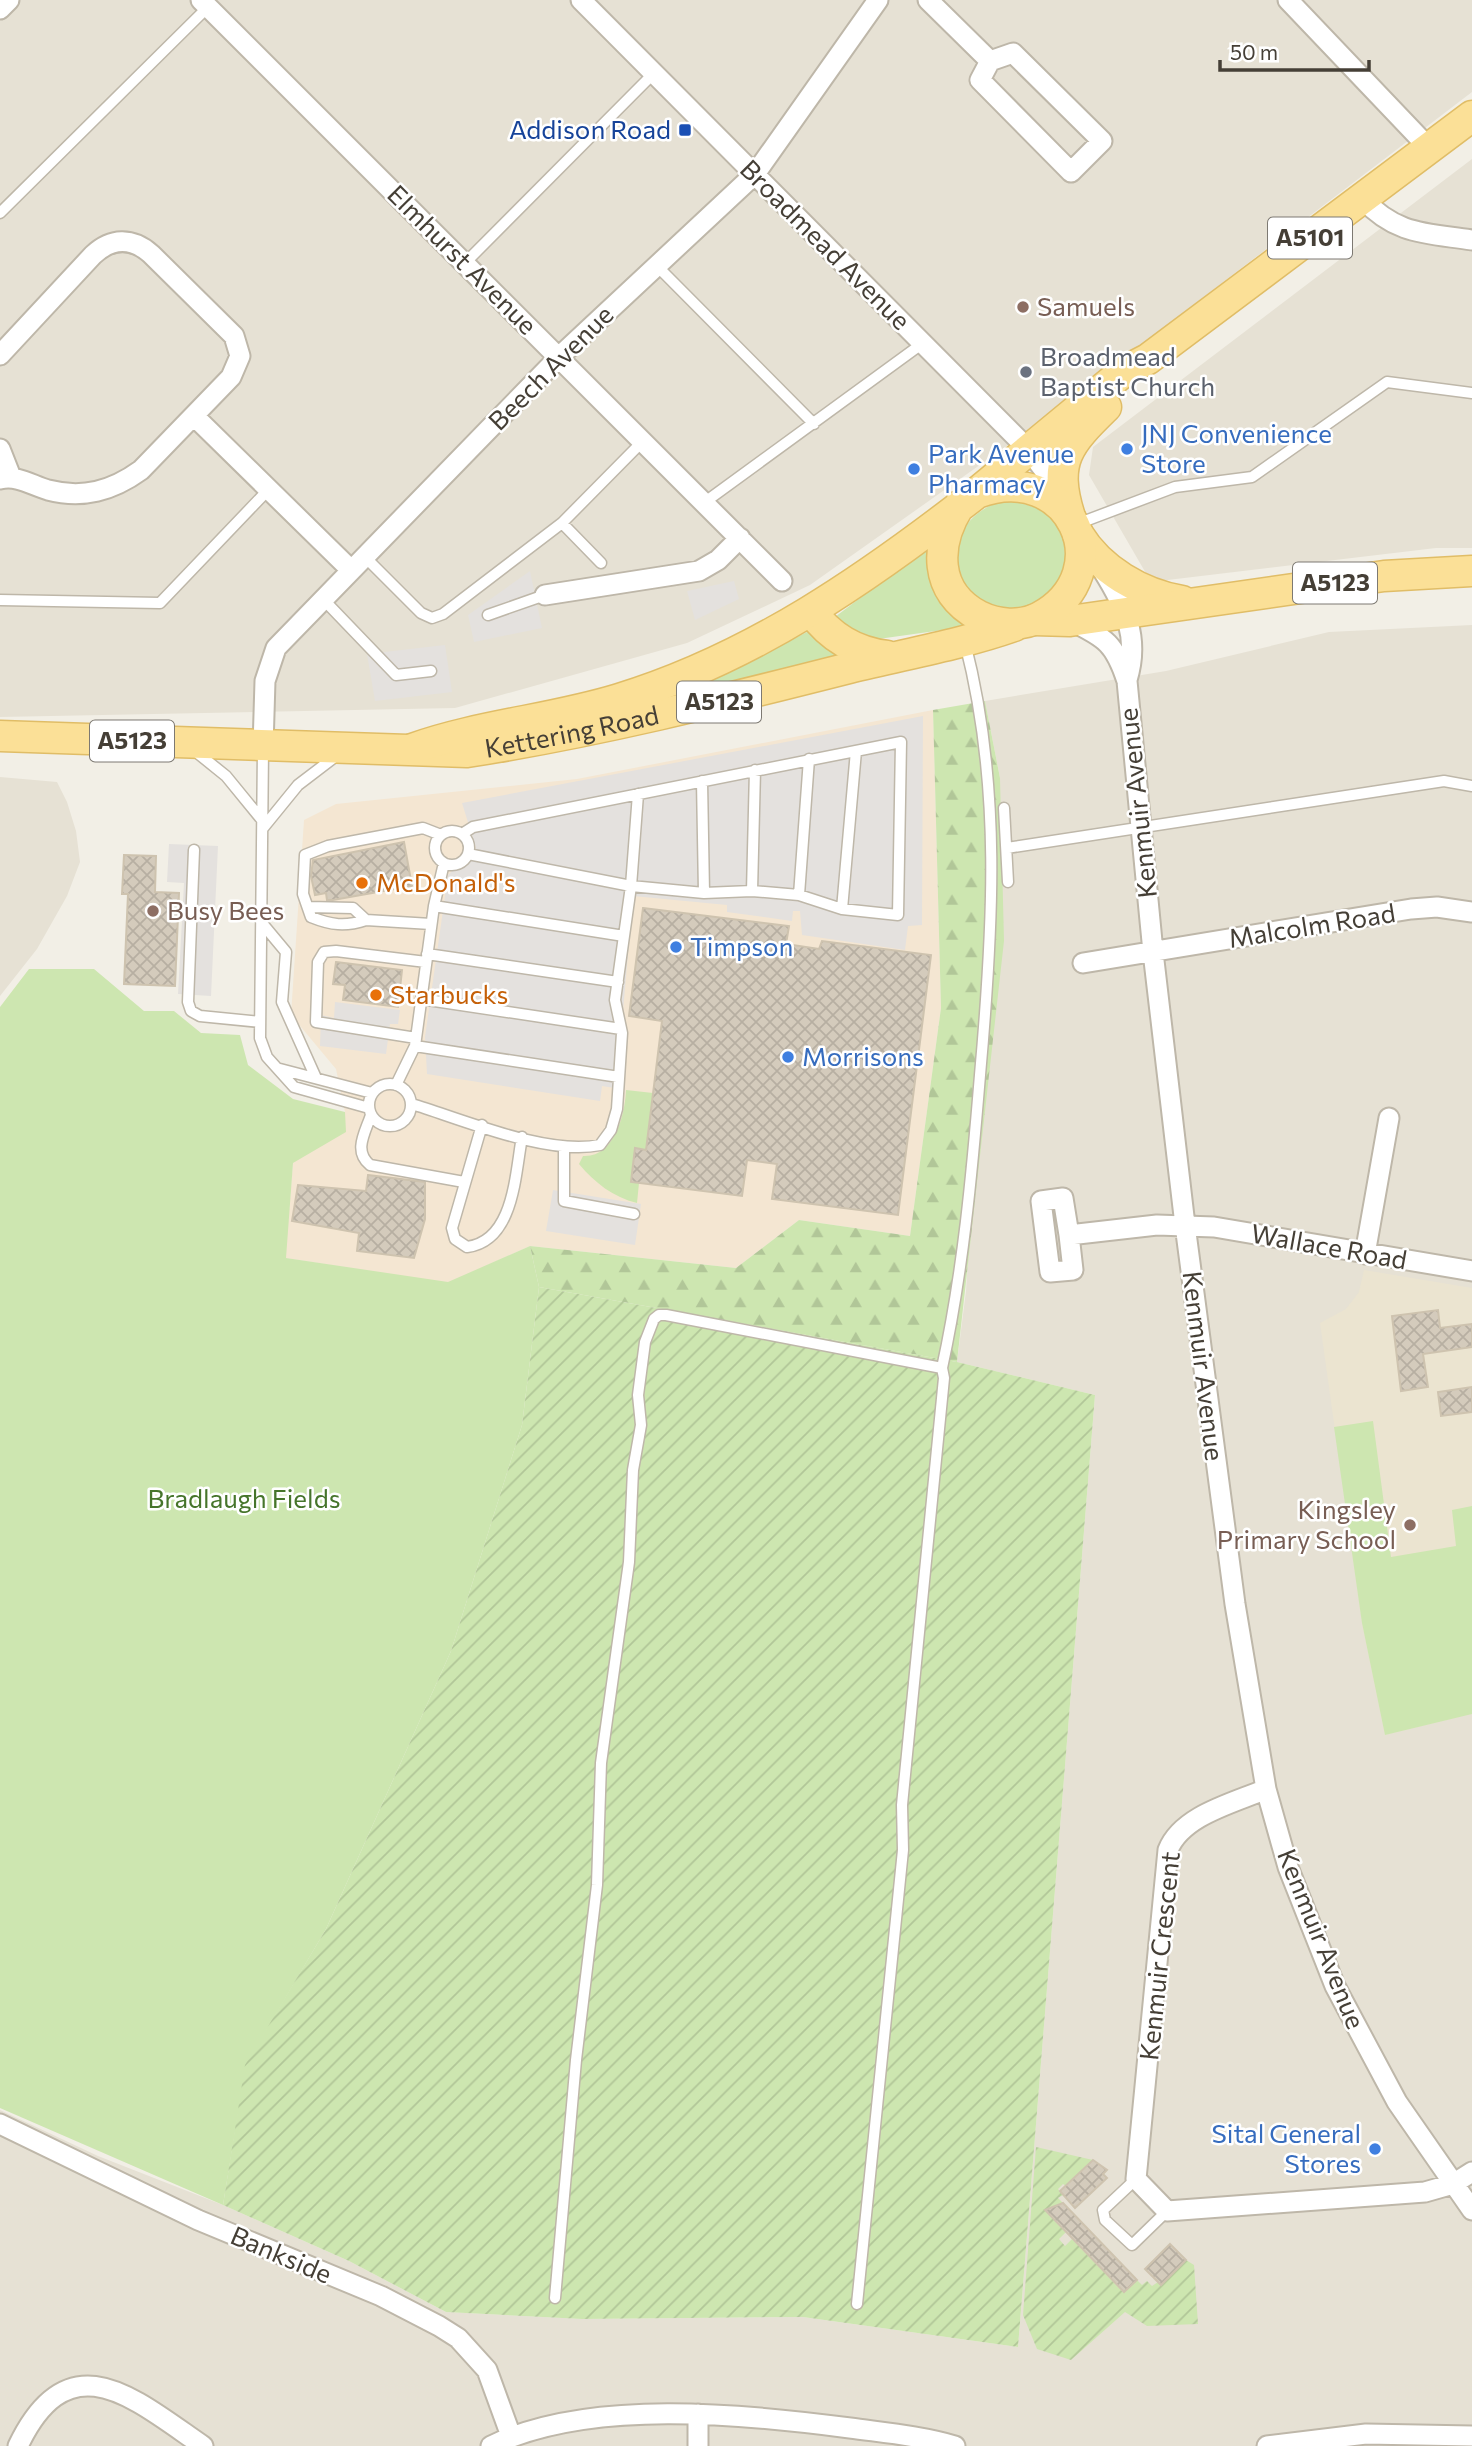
<svg xmlns="http://www.w3.org/2000/svg" width="1472" height="2446" font-family="Commissioner,sans-serif">
<style>
.residential{fill:#e6e1d4}
.commercial{fill:#f4e6d2}
.education{fill:#ebe4d0}
.green{fill:#cde6b0}
.forest{fill:url(#forest-firs)}
.garden{fill:url(#garden-furrows)}
.parking{fill:#e4e1de}
.building{fill:url(#building-cross-hatch);stroke:#cec3af;stroke-width:2}
.lines{fill:none;stroke-linecap:round;stroke-linejoin:round}
.lane-casing{stroke:#beb7a9;stroke-width:13}
.street-casing{stroke:#beb7a9;stroke-width:23}
.primary-casing{stroke:#e0bd67;stroke-width:33}
.lane{stroke:#fff;stroke-width:10}
.street{stroke:#fff;stroke-width:19}
.primary{stroke:#fbe097;stroke-width:30}
.transit-dot{fill:#1a4fb4;stroke:#fff;stroke-width:2.5}
.education-dot{fill:#8d6e63;stroke:#fff;stroke-width:2.5}
.worship-dot{fill:#6b7280;stroke:#fff;stroke-width:2.5}
.shop-dot{fill:#3f7fe0;stroke:#fff;stroke-width:2.5}
.food-dot{fill:#e8710a;stroke:#fff;stroke-width:2.5}
.labels{text-anchor:middle;stroke-width:5;stroke-linejoin:round;paint-order:stroke}
.shield{fill:#fff;stroke:#7d7972;stroke-width:2}
.shield-label{font-size:24px;font-weight:bold;fill:#453f36}
.transit-label{font-size:26px;fill:#164399;stroke:#fff;text-anchor:end}
.street-label{font-size:26px;fill:#453f36;stroke:#fff}
.education-label{font-size:26px;fill:#785e54;stroke:#fff;text-anchor:start}
.worship-label{font-size:26px;fill:#5b616d;stroke:#fff;text-anchor:start}
.shop-label{font-size:26px;fill:#366cbe;stroke:#fff;text-anchor:start}
.food-label{font-size:26px;fill:#c56008;stroke:#fff;text-anchor:start}
.park-label{font-size:26px;fill:#46752b;stroke:#fff}
</style>
<defs>
<pattern id="forest-firs" width="22" height="20" patternUnits="userSpaceOnUse" patternTransform="scale(1.75)"><rect width="22" height="20" fill="#cde6b0"/><path d="M5 1l3.5 6h-7zM16 11l3.5 6h-7z" fill="#b1c698"/></pattern>
<pattern id="garden-furrows" width="10" height="10" patternUnits="userSpaceOnUse" patternTransform="scale(1.75)"><rect width="10" height="10" fill="#cde6b0"/><path d="M-1 1l2-2M0 10L10 0M9 11l2-2" fill="none" stroke="#b1c698"/></pattern>
<pattern id="building-cross-hatch" width="8" height="8" patternUnits="userSpaceOnUse" patternTransform="scale(1.75)"><rect width="8" height="8" fill="#d4cbbc"/><path d="M0 0l8 8M0 8l8-8" fill="none" stroke="#b7afa2"/></pattern>
</defs>
<rect width="100%" height="100%" fill="#f2efe6"/>
<!-- residential -->
<path class="residential" d="M0 0H1472V92L1032 428 810 585 687 643 455 708 0 717Z
M1472 159V548H1436L1151 582 1089 475 1093 447Z
M1472 625V2446H0V2110L98 2156 223 2205 349 2261 446 2312 582 2319 803 2317 1018 2347 1095 1395 957 1362 966 1291 1000 778 985 701 1166 671 1329 632Z
M0 777 57 782 67 802 76 831 80 862 67 896 37 949 0 996Z"/>
<!-- commercial -->
<path class="commercial" d="M933 710 941 1008 910 1236 799 1220 736 1268 530 1246 448 1283 285 1258 293 1163 345 1112 336 1069 291 1015 304 820 336 804 577 779Z"/>
<!-- education -->
<path class="education" d="M1364 1270 1472 1288V1714L1385 1735 1362 1623 1320 1323 1346 1309 1359 1292Z"/>
<!-- green -->
<path class="green" d="M1006 500C1059 509 1067 525 1065 576L1031 610C1019 610 998 613 988 608 935 578 951 513 1006 500Z
M930 545 967 622 964 627 864 641 831 620Z
M813 629 844 654 681 701 679 690 744 664Z
M29 969H94L144 1011H174L201 1033 240 1035 248 1065 293 1099 345 1112 346 1132 293 1163 286 1258 448 1282 530 1246 539 1287 522 1425 451 1651 326 1929 246 2065 223 2205 0 2108V1007Z
M626 1090 653 1093 646 1150 635 1149 631 1181 639 1183 637 1203C613 1197 595 1183 579 1164L583 1156C614 1158 625 1115 626 1090Z
M1373 1421 1391 1557 1456 1546 1452 1510 1472 1506V1714L1385 1735 1362 1623 1334 1427Z"/>
<!-- forest -->
<path class="forest" d="M985 701 1000 778 1004 941 957 1362 539 1287 530 1246 736 1268 799 1220 910 1236 941 1008 933 710Z"/>
<!-- garden -->
<path class="garden" d="M539 1287 957 1362 1095 1395 1018 2347 803 2317 582 2319 446 2312 349 2261 223 2205 245 2065 326 1929 451 1651 522 1425Z
M1036 2147 1093 2160 1066 2186 1063 2184 1058 2189 1063 2195 1058 2198 1063 2203 1045 2210 1066 2232 1059 2239 1065 2246 1072 2239 1123 2292 1137 2280 1142 2285 1147 2281 1152 2286 1158 2282 1161 2285 1186 2260 1194 2265 1198 2324 1147 2326 1125 2312 1071 2360 1037 2349 1023 2315Z"/>
<!-- parking -->
<path class="parking" d="M530 571 542 628 474 642 468 615Z
M734 581 739 599 695 620 687 591Z
M445 645 452 692 375 701 367 654Z
M923 716 922 925 908 926 905 950 802 935 800 911H793L792 921 727 912V905L633 896 622 1023 621 1089 602 1086 600 1101 427 1074 425 1037 448 875 476 848 462 803Z
M169 844 218 846 211 996 178 994 184 883 167 882Z
M335 1002 400 1010 398 1024H390L386 1054 320 1046 321 1015 334 1018Z
M553 1190 641 1204 635 1245 546 1231Z"/>
<!-- building -->
<path class="building" d="M404 842 412 886 333 900H327L326 893 315 895 311 876 313 860Z
M124 855 156 856 155 892 179 893 175 986 124 984 128 894H122Z
M643 908 789 926 786 944 819 949 822 941 931 955 898 1215 772 1199 777 1164 747 1160 742 1196 631 1182 635 1148 646 1150 662 1021 629 1016Z
M336 962 402 970 398 1007 343 1000 345 985 333 984Z
M368 1175 425 1182V1219L414 1258 357 1251 359 1233 292 1221 298 1185 366 1191Z
M1438 1310 1440 1328 1472 1324V1347L1423 1354 1428 1387 1401 1391 1392 1316Z
M1472 1387V1412L1441 1416 1438 1392Z
M1093 2160 1107 2170 1103 2174 1107 2178 1075 2208 1060 2191Z
M1063 2203 1137 2280 1124 2292 1045 2210Z
M1170 2244 1186 2260 1161 2285 1145 2269Z"/>
<g class="lines">
<defs>
<path id="lane" d="M0 213 208 7
M465 263 654 73
M656 265 814 424
M705 502 923 343
M562 523 601 563
M1077 524 1175 487 1252 477 1387 382 1472 393
M364 556 421 613 432 618 443 614 562 523 643 441
M323 599 396 675 431 671
M0 600 160 603 269 489
M488 615 545 595
M263 748 260 1038 267 1057 294 1087 369 1108
M195 751 226 776 262 820
M702 781 704 893
M1004 808 1008 882
M263 828 298 785 336 756
M435 848a17 17 0 1 1 34 0a17 17 0 1 1-34 0Z
M462 834 473 827 901 742 898 915 842 909 799 895 752 891 704 893 631 886 638 794
M1007 848 1444 781 1472 786
M194 850 188 1002 191 1011 200 1016 260 1022
M752 891 755 770
M799 895 809 759
M434 906 624 936
M309 907 353 908 366 920 431 924
M842 909 856 751
M366 920C345 927 331 925 311 917L303 894 305 855 328 846 423 828 441 835
M261 922 286 952 282 1002 316 1078
M427 954 618 982
M421 999 621 1029
M416 1038 316 1022 318 962 324 952 336 951 426 962
M415 1046 619 1077
M280 1069 372 1093
M369 1105a21 21 0 1 1 42 0a21 21 0 1 1-42 0Z
M396 1085 415 1046 434 906 444 863
M412 1104C464 1120 548 1156 600 1145L611 1130 617 1109 622 1033 615 1000 631 886 468 854
M371 1115C365 1133 353 1151 370 1165L464 1182
M482 1125 452 1228 455 1239 467 1247C514 1241 515 1175 522 1137
M564 1148V1201L634 1214
M1136 2179 1103 2210 1105 2220 1132 2245 1167 2211
M555 2298 576 2060 597 1885 601 1763 629 1562 633 1470 641 1425 638 1395 645 1342 654 1319 659 1315H666L942 1368
M857 2304 903 1850 902 1805 944 1378 942 1368C963 1272 972 1173 980 1075 993 929 1002 786 965 643"/>
<path id="street" d="M201 0 782 581
M581 0 1028 449 1063 495
M928 0 990 61 1013 53 1102 141 1071 172 980 80 990 61
M1288 0 1429 148
M0 9 9 0
M1363 199C1396 235 1426 233 1472 240
M0 355 93 255C111 238 132 237 151 254L234 336 240 356 231 377 141 470C112 491 83 499 48 490 31 485 18 475 0 479
M194 416 351 570
M0 449 11 477
M1103 571C1125 606 1140 638 1127 680
M545 595 699 571 718 560 740 538
M1071 621C1106 638 1115 644 1127 681L1153 952 1185 1225 1235 1604 1266 1789 1288 1867 1335 1986 1397 2102 1472 2210
M263 747 265 681 276 648 559 357 755 174 878 0
M1083 963 1411 909 1437 907 1472 912
M1069 1235 1063 1198 1041 1201 1050 1272 1073 1270 1069 1235 1157 1225 1214 1227 1472 1271
M1365 1254 1389 1118
M1266 1789C1234 1803 1182 1815 1168 1850L1136 2179 1167 2211 1425 2192 1453 2184 1472 2172
M0 2124 198 2220 381 2296 439 2326 458 2338 487 2370 511 2436
M698 2414V2446
M18 2446C69 2339 133 2398 203 2446
M491 2446C589 2398 744 2414 850 2428 886 2433 921 2436 955 2446
M1267 2446 1366 2434 1472 2436"/>
<g id="primary">
<path d="M980 490 1123 372 1148 359 1472 116"/>
<path d="M1070 517C1052 461 1068 444 1106 407"/>
<path d="M1078 534C1100 570 1141 594 1182 601"/>
<path d="M811 611C830 637 854 652 887 656"/>
<path d="M1034 620 1070 621 1384 576 1472 571"/>
<path id="s1" d="M0 736 467 752C596 732 723 700 849 668 905 654 960 645 1014 626"/>
<path d="M412 749C479 725 551 720 619 699 753 658 868 578 977 493 1070 458 1122 572 1040 617 1021 627 997 625 979 616 933 592 935 544 959 506"/>
</g>
</defs>
<!-- lane casing -->
<use href="#lane" class="lane-casing"/>
<!-- street casing -->
<use href="#street" class="street-casing"/>
<!-- primary casing -->
<use href="#primary" class="primary-casing"/>
<!-- lane -->
<use href="#lane" class="lane"/>
<!-- street -->
<use href="#street" class="street"/>
<!-- primary -->
<use href="#primary" class="primary"/>
</g>
<!-- markers -->
<rect class="transit-dot" x="678" y="123" width="14" height="14" rx="3.5"/>
<g class="education-dot">
<circle cx="1023" cy="307" r="7"/>
<circle cx="153" cy="911" r="7"/>
<circle cx="1410" cy="1525" r="7"/>
</g>
<circle class="worship-dot" cx="1026" cy="372" r="7"/>
<g class="shop-dot">
<circle cx="1127" cy="449" r="7"/>
<circle cx="914" cy="469" r="7"/>
<circle cx="676" cy="947" r="7"/>
<circle cx="788" cy="1057" r="7"/>
<circle cx="1375" cy="2149" r="7"/>
</g>
<g class="food-dot">
<circle cx="362" cy="883" r="7"/>
<circle cx="376" cy="995" r="7"/>
</g>
<g class="labels">
<!-- shield labels -->
<g class="shield">
<rect x="1268" y="217.5" width="84" height="41" rx="5"/>
<rect x="1293" y="562.5" width="84" height="41" rx="5"/>
<rect x="677" y="681.5" width="84" height="41" rx="5"/>
<rect x="90" y="720.5" width="84" height="41" rx="5"/>
</g>
<g class="shield-label">
<text x="1310" y="246">A5101</text>
<text x="1335" y="591">A5123</text>
<text x="719" y="710">A5123</text>
<text x="132" y="749">A5123</text>
</g>
<!-- transit labels -->
<g class="transit-label">
<text x="671" y="139">Addison Road</text>
</g>
<!-- street labels -->
<g class="street-label">
<text transform="translate(825 245) rotate(45)" y="9">Broadmead Avenue</text>
<text transform="translate(462 260) rotate(45)" y="9">Elmhurst Avenue</text>
<text transform="translate(551 368) rotate(-45)" y="9">Beech Avenue</text>
<text dy="9" stroke="none"><textPath href="#s1" startOffset="574">Kettering Road</textPath></text>
<text transform="translate(1138 803) rotate(-96)" y="9">Kenmuir Avenue</text>
<text transform="translate(1312 926) rotate(-9)" y="9">Malcolm Road</text>
<text transform="translate(1329 1247) rotate(10)" y="9">Wallace Road</text>
<text transform="translate(1203 1366) rotate(83)" y="9">Kenmuir Avenue</text>
<text transform="translate(1321 1939) rotate(68)" y="9">Kenmuir Avenue</text>
<text transform="translate(1160 1956) rotate(-84)" y="9">Kenmuir Crescent</text>
<text transform="translate(281 2255) rotate(23)" y="9">Bankside</text>
</g>
<!-- education labels -->
<g class="education-label">
<text x="1037" y="316">Samuels</text>
<text x="167" y="920">Busy Bees</text>
<text x="1396" y="1519" text-anchor="end">Kingsley<tspan x="1396" dy="30">Primary School</tspan></text>
</g>
<!-- worship labels -->
<g class="worship-label">
<text x="1040" y="366">Broadmead<tspan x="1040" dy="30">Baptist Church</tspan></text>
</g>
<!-- shop labels -->
<g class="shop-label">
<text x="1141" y="443">JNJ Convenience<tspan x="1141" dy="30">Store</tspan></text>
<text x="928" y="463">Park Avenue<tspan x="928" dy="30">Pharmacy</tspan></text>
<text x="690" y="956">Timpson</text>
<text x="802" y="1066">Morrisons</text>
<text x="1361" y="2143" text-anchor="end">Sital General<tspan x="1361" dy="30">Stores</tspan></text>
</g>
<!-- food labels -->
<g class="food-label">
<text x="376" y="892">McDonald's</text>
<text x="390" y="1004">Starbucks</text>
</g>
<!-- park labels -->
<g class="park-label">
<text x="244" y="1508">Bradlaugh Fields</text>
</g>
</g>
<!-- scale -->
<path d="M1220 60v10h149v-10" fill="none" stroke="#453f36" stroke-width="3.5"/>
<text x="1230" y="60" font-size="21" fill="#453f36" stroke="#ffffff" stroke-width="5" paint-order="stroke">50 m</text>
</svg>
